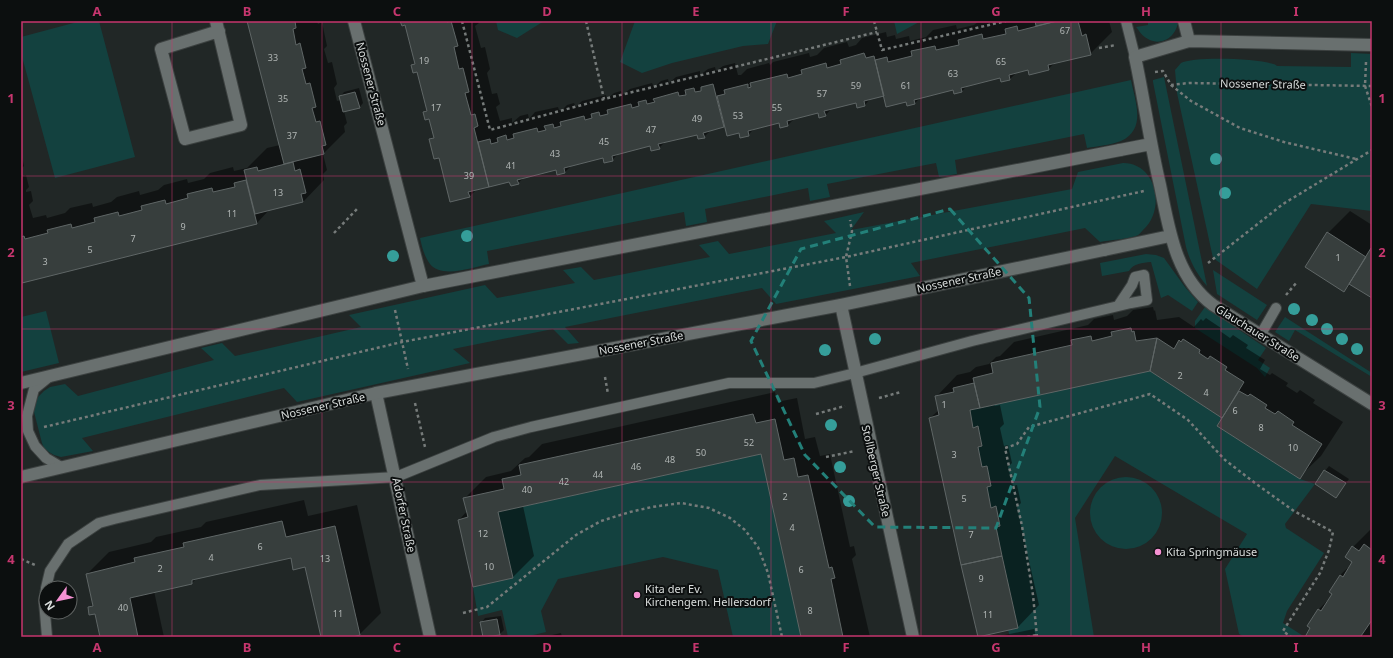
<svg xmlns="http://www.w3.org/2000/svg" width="1393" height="658" font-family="'Noto Sans',sans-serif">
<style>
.green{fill:#13413f}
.shadow{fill:#0007}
.building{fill:#373e3d;stroke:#5f6666}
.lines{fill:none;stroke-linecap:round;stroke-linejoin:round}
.lane-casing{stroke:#3c4140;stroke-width:12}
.street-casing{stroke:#3c4140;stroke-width:14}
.secondary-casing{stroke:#3c4140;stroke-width:14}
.path{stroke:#767b7a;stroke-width:2.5;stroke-dasharray:3 3;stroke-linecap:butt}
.lane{stroke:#69706f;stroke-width:10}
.street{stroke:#69706f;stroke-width:12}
.secondary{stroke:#69706f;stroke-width:12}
.tree{fill:#359e9a}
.marked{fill:none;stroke:#238079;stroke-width:3;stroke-dasharray:8 5;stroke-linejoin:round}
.grid{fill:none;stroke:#c6366e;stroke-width:1;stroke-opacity:0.55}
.poi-dot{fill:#f591d2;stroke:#0c0f0f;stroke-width:1.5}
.labels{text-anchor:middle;stroke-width:4;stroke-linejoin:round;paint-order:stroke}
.number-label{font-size:9px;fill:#b1b6b5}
.street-label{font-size:11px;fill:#dadedd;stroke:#0c0f0f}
.poi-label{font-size:11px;fill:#dadedd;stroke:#0c0f0f;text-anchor:start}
.neatline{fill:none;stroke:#c6366e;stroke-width:1.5}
.grid-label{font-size:13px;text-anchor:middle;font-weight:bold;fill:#c6366e}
</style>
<rect width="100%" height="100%" fill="#212726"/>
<!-- green -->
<path class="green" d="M81 21H99L135 157 55 178 21 53V37Z
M496 21H544L517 38 498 30Z
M635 21H777L768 44 743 46 672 63 642 73 620 62Z
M894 21H921L897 34Z
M1148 21H1178C1177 36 1162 47 1148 39 1142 36 1140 32 1136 27L1148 25Z
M1351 53 1372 54V211L1311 204 1257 289 1213 258 1177 93 1175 70C1177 68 1179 65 1181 63 1192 56 1268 58 1277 66L1351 67Z
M1164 77 1207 286C1197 274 1190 262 1186 247L1153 82V80Z
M1131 80C1135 101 1147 129 1121 141 1111 145 1098 146 1087 148L1084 134 955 160 957 174 939 177 936 163 827 184 830 197 810 201 808 188 705 209 707 222 686 226 684 212 487 251 489 264C473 267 442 279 430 264 424 256 422 247 420 238Z
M1123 163C1157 163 1166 210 1143 230 1141 232 1139 235 1136 236 1127 239 1109 240 1100 242L1085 228 911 263 920 276 776 304 762 288 565 327 579 343 568 344 553 329 453 349 470 363 297 402 284 388 82 438 93 451 61 457 54 455 49 452 44 448 42 443 34 412 35 404 38 397 44 391 50 387 65 384 78 396 214 360 201 348 222 343 235 356 361 327 349 315 485 285 497 298 575 283 563 270 581 267 594 280 710 257 699 245 718 241 729 254 836 233 824 221 864 212 851 230 1072 189 1078 172Z
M1146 254 1156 255 1164 258 1185 287 1198 302 1192 311 1168 295 1161 298 1151 262C1142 263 1134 263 1129 271L1102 276 1100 263Z
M1213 270 1267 305 1257 320 1217 294Z
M1205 307 1266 348 1258 360 1270 368 1265 377 1257 368 1195 328V321Z
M46 311 59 363 21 372V317Z
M1285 317 1372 373V377L1295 330 1289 341 1275 332Z
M1150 371 1222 418 1217 426 1300 479 1315 484 1285 524 1286 528 1324 553 1287 611 1283 623 1305 637H1245L1239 634 1225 569 1247 534 1115 456 1075 518 1094 637H1010L1008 630 1018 628 996 527V506L991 508 987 487 991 486 987 466 982 467 978 447 982 446 978 427 973 428 970 410Z
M761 454 801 637H733L718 570 663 557 558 579 541 611 546 632 525 637H508L502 610 478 616 473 587 513 578 498 512Z
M1090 513a36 36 0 1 1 72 0a36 36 0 1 1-72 0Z"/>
<!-- shadow -->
<path class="shadow" d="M249 21H317L318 24 322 22 327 46 324 49 328 63 332 62 337 84 334 88 337 101 341 100 340 97 344 92 359 88 363 103 359 108 344 111 347 123 344 126 345 132 323 154 327 170 323 174 324 180 303 202 270 209 257 223 21 282V171L22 176 26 175 29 187 26 190V192L31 191 33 201 29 205 33 218 46 215 47 218 65 213 70 208 92 203 93 207 111 202 117 197 139 191 140 195 158 190 164 185 187 179 188 183 204 179 210 173 233 167 234 171 247 168 267 148 280 145Z
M401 21H478L479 23 475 26 481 48 485 47 490 69 487 73 492 94 497 93 500 104 496 107 500 121 512 118V123L520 116 528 114 529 119 535 112 558 107 559 110H562L567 105 574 103 576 107 582 101 606 95 607 99 614 93 621 91 622 95 630 89 652 83 654 87 661 81 668 79 669 83 676 77 700 71V75L708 69 715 67 716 71 723 66 735 63 738 75H741L747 69 769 63 770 65 773 62 809 53 810 57 817 55 824 48 847 42 849 47 856 45 862 38 886 32 887 37 895 35 896 39 909 36 910 41 926 37 933 30 956 25 957 29 974 25 979 21H1109L1112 32 1090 54 1055 63 1048 69H1029L1016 73 1010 79 1001 76 968 85 962 91 954 89 921 97 915 103 908 105 907 100 885 95 871 98 865 105 858 107 857 102 832 108 825 116 818 112 795 118 788 125 779 122 755 128 748 135 725 126 711 130 704 137 697 133 666 141 659 148 651 145 619 153 612 160 604 157 572 165 565 172 558 173 557 169 525 177 518 183 510 180 477 189 470 196 440 157 431 140 434 136 430 118 424 112 427 109 418 71 413 65 415 62 406 24Z
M21 153 24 166 21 169Z
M1350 211 1372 225V297L1351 284 1344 291 1328 233Z
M1153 307 1154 311 1155 310 1157 320 1179 317 1194 327 1201 319 1203 321 1206 318 1221 328 1220 331 1230 338 1233 335 1248 345 1246 348 1265 360 1260 369 1270 375 1272 373 1288 383 1286 386 1297 393 1300 390 1315 400 1313 403 1343 422 1321 456 1299 477 1223 417 1151 370 994 404 995 406 1000 405 1004 424 1000 428 1004 446 1008 445 1012 463 1008 467 1013 486 1017 485 1021 503 1017 507 1039 605 1018 627 930 418 939 410 936 397 957 375 970 372 976 367 989 364 996 357 1000 356 1014 342 1088 325 1094 319 1113 315 1114 320 1127 316 1133 310Z
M775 392 777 402 797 398 805 439 815 437 820 456 830 454 850 547 854 546 856 555 852 559 870 637H802L762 453 523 506 534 556 512 578 459 520 467 511 464 499 486 477 511 471 525 458 529 457 542 444Z
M1329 466 1349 479 1336 497 1325 471Z
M304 500 308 516 357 505 381 613 359 635 348 637H322L306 566 292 557 197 578 192 583 154 591 164 637H101L95 613 89 608 93 603 87 574 109 552 151 542 156 537 201 527 206 522Z
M1372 528V635L1370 637H1307L1312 627 1309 625 1319 609 1331 597 1340 575 1353 563V547Z
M501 616 504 630 500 634 484 637 481 623 485 618Z
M1034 629 1036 637H994H995Z
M561 633 562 637H543Z"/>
<!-- building -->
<path class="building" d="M247 21H295L296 28 293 29 296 45 300 43 306 68 302 69 306 84 310 83 316 107 312 108 316 122 320 121 326 145 322 146 324 154 284 164Z
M400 21H447V22L451 21 458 46 454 47 459 69 463 68 469 92 465 93 471 115 475 114 478 126 474 128 489 187 468 192 470 197 450 202 439 158 434 159 429 139 434 138 429 119 425 120 423 112 427 111 417 72 413 73 411 65 415 64 405 25 402 26Z
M1035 21H1057L1036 26Z
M1057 21H1078L1082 36 1086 34 1091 55 1048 65 1049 70 1029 75 1028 70 1009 75 1010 80 1001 82 1000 78 961 88 962 92 954 94 953 90 914 100 915 104 907 106 906 102 886 107 875 60 887 57 888 62 912 56 911 51 935 46 936 50 959 45 958 40 982 34 983 39 1006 34 1005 29 1017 26 1018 31Z
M864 53 866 58 874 56 884 96 864 101 865 106 857 108 856 103 824 111 826 116 819 118 818 113 787 121 788 126 780 128 779 123 748 131 749 136 740 138 739 133 727 136 717 96 725 94 724 90 748 84V88L751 87 750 83 787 74 788 78 802 74 801 70 826 63 827 68 841 64 840 60Z
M713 84 724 127 703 133 705 138 698 139 697 135 658 144 660 149 651 151 650 146 612 156 613 161 604 163 603 158 564 168 565 173 557 175 556 170 517 180 519 184 511 186 509 182 489 187 478 142 490 139 491 144 498 142 497 138 506 135 507 140 514 138 513 134 537 128 538 132 546 130 544 126 553 124 554 128 561 126 560 122 584 116 585 120 592 118 591 114 599 112 600 116 608 114 607 110 631 104 632 108 639 106 638 102 646 100 647 104 655 102 653 99 678 92 679 96 686 95 685 90 694 88 695 92 701 91V87Z
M355 92 360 108 343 112 339 96Z
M293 162 295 171 300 169 306 193 301 194 303 202 255 214 244 170 257 167 258 171Z
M246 180 257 224 22 283 21 237 24 236 25 239 48 233 47 230 71 224 72 228 95 222 94 218 118 212 119 216 142 210 141 206 165 200 166 204 188 198 187 194 212 188 213 192 235 187 234 183Z
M1327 232 1366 257 1344 292 1305 267Z
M1371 248 1372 249V298L1349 284Z
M1131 328 1132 332 1134 331 1136 341 1157 338 1150 371 980 408 973 378 993 373 991 363 1072 345 1071 340 1091 336 1092 341 1112 336 1111 332Z
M1157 338 1174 349 1179 340 1181 342 1183 339 1200 350 1199 353 1208 359 1210 356 1227 367 1225 370 1244 382 1222 418 1150 371Z
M974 383 980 408 970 410 973 428 978 426 982 446 978 447 982 467 987 466 991 486 987 487 991 508 996 506 1000 526 996 527 1002 556 961 565 929 418 939 415 935 396 954 392 953 388Z
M1239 391 1248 396 1250 394 1267 405 1265 408 1275 414 1278 411 1294 422 1292 425 1322 444 1300 479 1217 426Z
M753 414 756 423 775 419 784 460 794 458 798 477 808 475 829 568 832 567 835 578 831 579 843 637H801L761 454 498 512 513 578 473 587 458 520 468 517 463 498 504 489 502 479 521 475 519 465Z
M1324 470 1346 483 1336 498 1315 484Z
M282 521 286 537 335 526 360 635 353 637H321L305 567 293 570 291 558 192 580V584L130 598 138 637H100L95 614 89 615 88 607 93 606 86 574 135 562 134 558 184 547 183 543Z
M1364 544 1372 550V620L1361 636 1362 637H1305L1310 628 1307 626 1318 609 1321 611 1332 594 1329 592 1340 575 1343 577 1352 562 1345 557 1352 546 1359 551Z
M1002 556 1018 628 978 637 961 565Z
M497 619 500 635 483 637 480 622Z"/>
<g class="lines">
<defs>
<path id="lane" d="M1126 21 1135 57
M1261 334 1276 308
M50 376 34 389 27 416 28 431 35 446 46 458 61 467
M46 588 50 571 68 544 99 523 114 519 260 485 396 477 494 437 531 427 729 383H814L855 373 972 341 1131 303 1147 300 1144 275 1135 277 1132 285 1118 306
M46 589 44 601 47 637"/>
<path id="street" d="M216 21 241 125 185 139 161 49 219 31
M354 21 423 286
M1184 21 1189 41
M1372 45 1189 41 1135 57C1144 99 1150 143 1160 185 1169 228 1175 277 1213 305L1372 404
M1120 150 1151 144
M1104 250 1170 236
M841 305 913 637
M376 393 430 637"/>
<path id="secondary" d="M21 383 423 286 1120 150
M21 477 376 393 841 305 1104 250"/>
</defs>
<!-- lane casing -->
<use href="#lane" class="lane-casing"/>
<!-- street casing -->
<use href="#street" class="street-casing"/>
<!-- secondary casing -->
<use href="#secondary" class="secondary-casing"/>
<!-- path -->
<path class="path" d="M462 21 490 130 604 99 877 32
M586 21 604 99
M874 21 882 50 1006 21
M1099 48 1116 45
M1366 62 1365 86 1372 107
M1155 72 1163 71 1171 85 1189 83 1372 86
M1171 85 1191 101 1240 128 1284 142 1356 159
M334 233 357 209
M1208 263 1283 204 1372 150
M850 286 846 257 852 231 850 220
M1286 295 1297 282
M395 310 408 369
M605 377 608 394
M879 398 901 392
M415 403 425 447
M816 414 845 406
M44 427 402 342 846 257 1144 191
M826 457 855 451
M21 559 35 565
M463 613 487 607 576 535 601 521 630 512 652 507 681 503 709 508 730 518 745 530 758 547 768 573 782 637
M1027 637 1037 635
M1037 637 1033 595 1022 526 1005 448 1017 444 1029 427 1150 394 1188 420 1225 460 1255 483 1294 511 1333 532 1329 550 1320 573 1283 631 1291 637"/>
<!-- lane -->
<use href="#lane" class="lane"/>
<!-- street -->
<use href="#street" class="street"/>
<!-- secondary -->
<use href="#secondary" class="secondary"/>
</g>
<!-- trees -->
<g class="tree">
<circle cx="1216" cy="159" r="6"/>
<circle cx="1225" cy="193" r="6"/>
<circle cx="467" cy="236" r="6"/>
<circle cx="393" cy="256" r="6"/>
<circle cx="1294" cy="309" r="6"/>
<circle cx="1312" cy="320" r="6"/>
<circle cx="1327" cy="329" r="6"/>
<circle cx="875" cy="339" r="6"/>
<circle cx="1342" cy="339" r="6"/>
<circle cx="1357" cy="349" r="6"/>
<circle cx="825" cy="350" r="6"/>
<circle cx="831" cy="425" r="6"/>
<circle cx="840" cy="467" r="6"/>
<circle cx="849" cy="501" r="6"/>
</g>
<!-- marked area -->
<path class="marked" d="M950 209 1029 298 1040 407 996 528 875 527 805 455 751 341 801 249Z"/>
<!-- grid -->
<path class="grid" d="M172 21V637M322 21V637M472 21V637M622 21V637M771 21V637M921 21V637M1071 21V637M1221 21V637M21 176H1372M21 329H1372M21 482H1372"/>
<!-- markers -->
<g class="poi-dot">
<circle cx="1158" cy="552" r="4"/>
<circle cx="637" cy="595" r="4"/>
</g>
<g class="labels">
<!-- number labels -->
<g class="number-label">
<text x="1065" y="34">67</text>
<text x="273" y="61">33</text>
<text x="424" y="64">19</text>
<text x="1001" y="65">65</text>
<text x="953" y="77">63</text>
<text x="856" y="89">59</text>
<text x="906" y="89">61</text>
<text x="822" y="97">57</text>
<text x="283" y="102">35</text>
<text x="436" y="111">17</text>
<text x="777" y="111">55</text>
<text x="738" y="119">53</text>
<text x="697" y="122">49</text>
<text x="651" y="133">47</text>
<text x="292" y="139">37</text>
<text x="604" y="145">45</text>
<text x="555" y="157">43</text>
<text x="511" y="169">41</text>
<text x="469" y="179">39</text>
<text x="278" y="196">13</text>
<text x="232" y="217">11</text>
<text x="183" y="230">9</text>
<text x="133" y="242">7</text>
<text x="90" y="253">5</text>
<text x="1338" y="261">1</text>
<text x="45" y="265">3</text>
<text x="1180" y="379">2</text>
<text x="1206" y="396">4</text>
<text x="944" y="408">1</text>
<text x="1235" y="414">6</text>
<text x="1261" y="431">8</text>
<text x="749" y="446">52</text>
<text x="1293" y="451">10</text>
<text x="701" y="456">50</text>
<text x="954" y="458">3</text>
<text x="670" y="463">48</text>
<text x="636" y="470">46</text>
<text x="598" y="478">44</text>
<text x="564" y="485">42</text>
<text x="527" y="493">40</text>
<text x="785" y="500">2</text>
<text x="964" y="502">5</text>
<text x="792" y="531">4</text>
<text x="483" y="537">12</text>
<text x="971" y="538">7</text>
<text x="260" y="550">6</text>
<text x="211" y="561">4</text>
<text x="325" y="562">13</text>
<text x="489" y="570">10</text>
<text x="160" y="572">2</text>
<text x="801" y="573">6</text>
<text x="981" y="582">9</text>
<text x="123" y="611">40</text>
<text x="810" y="614">8</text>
<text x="338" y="617">11</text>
<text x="988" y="618">11</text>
</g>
<!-- street labels -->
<g class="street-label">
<text transform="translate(371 84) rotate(75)" y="4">Nossener Straße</text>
<text transform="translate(1263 84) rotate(1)" y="4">Nossener Straße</text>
<text transform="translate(959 280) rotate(-12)" y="4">Nossener Straße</text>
<text transform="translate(1258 333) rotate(32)" y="4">Glauchauer Straße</text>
<text transform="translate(641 343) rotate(-11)" y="4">Nossener Straße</text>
<text transform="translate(323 406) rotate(-13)" y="4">Nossener Straße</text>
<text transform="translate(876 471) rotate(77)" y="4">Stollberger Straße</text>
<text transform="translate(404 515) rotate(78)" y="4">Adorfer Straße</text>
</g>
<!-- poi labels -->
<g class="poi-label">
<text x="1166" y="556">Kita Springmäuse</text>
<text x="645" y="593">Kita der Ev.<tspan x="645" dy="13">Kirchengem. Hellersdorf</tspan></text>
</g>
</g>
<!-- border -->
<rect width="1393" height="658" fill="none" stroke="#0c0f0f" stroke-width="44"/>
<!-- north arrow -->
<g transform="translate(58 600) rotate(237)"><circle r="19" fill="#0c0f0f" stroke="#5e6261"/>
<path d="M0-3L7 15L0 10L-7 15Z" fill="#f591d2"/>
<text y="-6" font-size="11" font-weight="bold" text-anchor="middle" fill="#dadedd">N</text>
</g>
<rect x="22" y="22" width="1349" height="614" class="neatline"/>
<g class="grid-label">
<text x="97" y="16">A</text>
<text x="247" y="16">B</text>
<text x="397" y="16">C</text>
<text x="547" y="16">D</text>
<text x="696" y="16">E</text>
<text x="846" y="16">F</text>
<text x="996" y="16">G</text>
<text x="1146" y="16">H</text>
<text x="1296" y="16">I</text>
<text x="11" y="103">1</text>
<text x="1382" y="103">1</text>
<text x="11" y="257">2</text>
<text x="1382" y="257">2</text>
<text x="11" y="410">3</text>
<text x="1382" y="410">3</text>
<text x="11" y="564">4</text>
<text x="1382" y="564">4</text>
<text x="97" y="652">A</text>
<text x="247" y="652">B</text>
<text x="397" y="652">C</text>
<text x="547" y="652">D</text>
<text x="696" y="652">E</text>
<text x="846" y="652">F</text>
<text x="996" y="652">G</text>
<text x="1146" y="652">H</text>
<text x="1296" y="652">I</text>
</g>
</svg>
